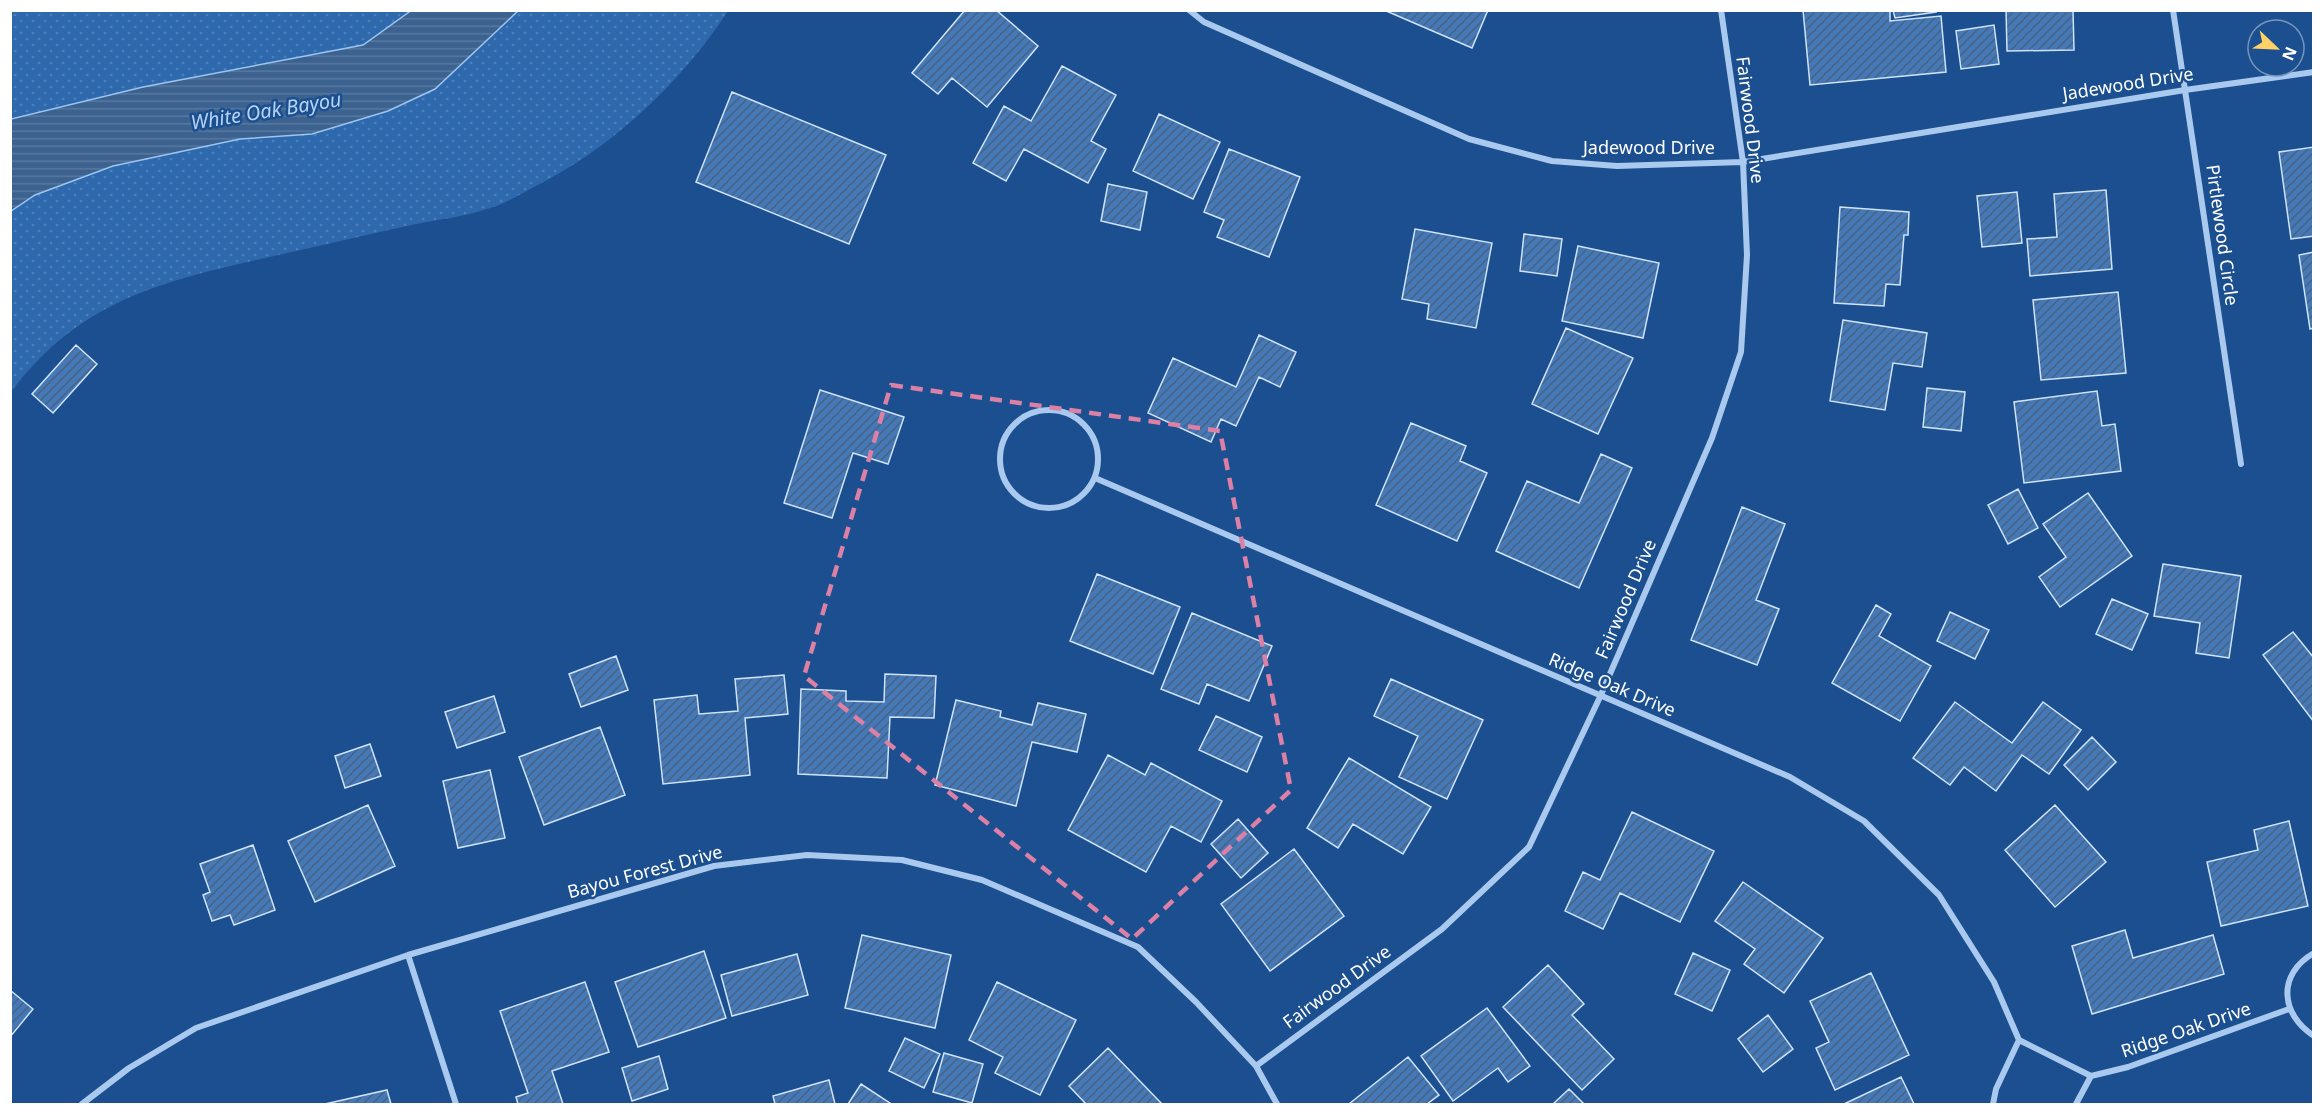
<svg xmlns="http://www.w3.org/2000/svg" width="2324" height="1115" font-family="'Noto Sans',sans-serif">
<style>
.grass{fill:url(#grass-dots)}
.water{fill:url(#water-rules);stroke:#9cc4f0;stroke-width:1.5}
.building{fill:url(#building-hatch);stroke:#cfe3fa;stroke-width:1.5}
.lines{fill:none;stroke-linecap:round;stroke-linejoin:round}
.minor{stroke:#a9c9ee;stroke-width:6}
.marked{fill:none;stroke:#dd80a5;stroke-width:4.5;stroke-dasharray:12 8;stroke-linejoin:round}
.labels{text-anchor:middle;stroke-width:5;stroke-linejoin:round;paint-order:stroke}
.street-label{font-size:18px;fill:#fff;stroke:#1b4f8f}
.water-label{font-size:20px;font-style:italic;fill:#b5d3f5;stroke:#1b4f8f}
</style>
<defs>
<pattern id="grass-dots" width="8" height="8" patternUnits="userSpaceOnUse" patternTransform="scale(1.5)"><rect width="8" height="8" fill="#2e69ad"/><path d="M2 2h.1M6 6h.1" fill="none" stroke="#4d80b9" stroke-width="1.8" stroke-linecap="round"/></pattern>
<pattern id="water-rules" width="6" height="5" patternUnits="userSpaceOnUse" patternTransform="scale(1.5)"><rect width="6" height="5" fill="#3c6290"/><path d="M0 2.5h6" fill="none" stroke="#597aa1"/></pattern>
<pattern id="building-hatch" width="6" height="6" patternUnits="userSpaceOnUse" patternTransform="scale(1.5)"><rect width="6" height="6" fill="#4478b7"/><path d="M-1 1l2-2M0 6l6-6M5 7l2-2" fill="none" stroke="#486282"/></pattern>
</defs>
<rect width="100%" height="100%" fill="#1b4f8f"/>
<!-- grass -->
<path class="grass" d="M11 11H728C679 85 612 148 532 188 518 196 502 205 487 209 462 217 436 220 411 225 365 235 320 246 274 256 165 281 82 298 11 392Z"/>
<!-- water -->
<path class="water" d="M412 10 518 11 435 89 388 111 312 134 240 139 113 166 35 195 11 211V119L143 87 363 45Z"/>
<!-- building -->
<path class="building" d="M965 10H996L1038 46 987 107 952 78 938 94 912 73Z
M1384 10H1488L1472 48Z
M1803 10H1890V21L1941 16 1946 72 1810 85Z
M1893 10H1936V12L1895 18Z
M2006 10H2073L2074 50 2007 51Z
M1994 25 1999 64 1961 69 1956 31Z
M1062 66 1116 95 1091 141 1106 149 1088 183 1024 149 1006 181 973 163 1004 106 1031 121Z
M732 92 886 155 849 244 696 182Z
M1159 114 1220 142 1193 199 1133 171Z
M2314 147V236L2291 239 2279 152Z
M1229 149 1300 177 1269 257 1217 237 1224 220 1204 212Z
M1108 184 1147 192 1140 230 1101 221Z
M2106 190 2112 269 2030 276 2027 239 2057 237 2054 194Z
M2017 192 2022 243 1982 247 1977 196Z
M1840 207 1909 212 1908 235H1904L1900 285 1886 284 1884 306 1834 303Z
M1415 229 1492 243 1476 328 1427 319 1429 304 1402 299Z
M1524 234 1562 239 1557 276 1520 271Z
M1578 246 1659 263 1643 338 1562 321Z
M2314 252V328L2310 329 2299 255Z
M2118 292 2126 373 2041 380 2033 300Z
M1843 320 1927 333 1922 367 1893 363 1885 410 1830 401Z
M1566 328 1633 358 1598 434 1532 404Z
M1259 335 1296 352 1280 387 1259 377 1236 426 1221 419 1211 442 1148 413 1173 358 1236 387Z
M76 345 97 364 53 413 32 394Z
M1927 388 1965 392 1961 431 1923 427Z
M820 390 904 417 888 464 853 453 832 518 784 503Z
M2097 391 2102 426 2115 424 2121 471 2024 483 2014 402Z
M1411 423 1466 446 1460 461 1487 473 1457 541 1376 505Z
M1601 454 1632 468 1579 588 1496 551 1527 481 1579 503Z
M2018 489 2038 528 2008 544 1988 505Z
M2088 493 2132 556 2060 607 2039 577 2066 557 2043 524Z
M1742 507 1785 524 1756 600 1779 609 1757 665 1691 640Z
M2163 564 2241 576 2229 658 2196 653 2200 623 2154 616Z
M1097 574 1180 607 1153 674 1070 641Z
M2112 599 2148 614 2132 650 2096 634Z
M1876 605 1891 614 1879 636 1931 666 1900 721 1832 683Z
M1950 612 1989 630 1975 659 1937 641Z
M1192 613 1272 646 1249 701 1207 684 1199 704 1161 689Z
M2293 632 2314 658V722L2263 655Z
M616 656 628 690 581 707 569 674Z
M885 674 936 676 934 718 890 717 887 778 798 774 801 689 846 691V701L884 702Z
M784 675 788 714 745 718 750 775 663 784 654 700 697 695 699 714 738 711 735 679Z
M1391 679 1483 720 1447 799 1399 777 1418 736 1374 716Z
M494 696 505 732 457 748 445 712Z
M956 700 1001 711 1000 717 1032 725 1038 703 1086 714 1077 752 1032 742 1016 806 935 785Z
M1955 702 2012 743 2043 702 2081 730 2049 774 2022 755 1996 791 1964 767 1950 785 1913 758Z
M1216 716 1262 737 1247 772 1199 750Z
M600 727 625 795 544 825 519 757Z
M2092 737 2116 762 2088 790 2064 765Z
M370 744 381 776 345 788 335 756Z
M1108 755 1145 775 1151 763 1222 801 1201 842 1171 826 1146 872 1068 830Z
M1349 758 1431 807 1403 854 1353 824 1338 848 1307 828Z
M490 770 505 838 458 848 443 781Z
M368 805 395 866 315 902 288 841Z
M2055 805 2106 862 2055 907 2005 850Z
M1632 812 1714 851 1680 922 1620 893 1603 929 1565 911 1583 872 1600 880Z
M1238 819 1268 853 1241 878 1211 844Z
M2289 821 2308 906 2221 926 2207 862 2258 850 2254 830Z
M253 845 275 910 234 925 230 915 212 921 203 895 210 892 200 864Z
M1294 849 1344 916 1270 971 1221 904Z
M1743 882 1823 938 1784 993 1744 964 1755 949 1715 921Z
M2125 930 2133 958 2213 935 2224 974 2092 1014 2072 946Z
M862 935 951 955 935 1028 845 1008Z
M704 951 726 1018 638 1047 615 982Z
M1693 953 1730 970 1712 1011 1675 994Z
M797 954 808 995 732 1016 721 975Z
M1548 965 1584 1004 1572 1015 1614 1059 1582 1090 1503 1007Z
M1871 973 1909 1055 1835 1090 1816 1048 1829 1042 1810 1001Z
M585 982 609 1052 552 1071 563 1104H518L516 1097 528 1093 500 1011Z
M997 982 1076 1020 1040 1095 995 1073 1003 1057 969 1040Z
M10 990 33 1009 10 1037Z
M1487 1008 1530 1066 1508 1082 1498 1068 1453 1101 1421 1056Z
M1768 1015 1793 1049 1763 1072 1738 1039Z
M905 1038 940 1054 924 1088 889 1071Z
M1108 1048 1161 1103 1160 1104H1086L1069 1086Z
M944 1053 983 1064 972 1103 933 1092Z
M659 1056 668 1089 632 1101 622 1068Z
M1408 1057 1439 1095 1427 1104H1349Z
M1901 1077 1914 1104H1844Z
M829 1080 835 1104H775L773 1096Z
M861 1084 890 1103 889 1104H848Z
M1569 1089 1584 1104H1553Z
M387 1090 391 1104H325Z"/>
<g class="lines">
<!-- minor -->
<path class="minor" d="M1189 10 1204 22 1469 139 1552 161 1617 166 1743 162 2185 90 2314 72
M2173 10 2241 464
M1000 459a49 49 0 1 1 98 0a49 49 0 1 1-98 0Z
M1095 478 1790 777 1864 821 1939 895 1994 982 2019 1040 2091 1076 2128 1067 2289 1009
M2314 953C2277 974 2280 1014 2314 1036
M408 955 456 1104
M1256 1066 1442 929 1529 847 1600 697 1712 438 1741 352 1747 255 1743 162 1721 10
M82 1104 129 1068 196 1028 408 955 714 866 807 855 902 860 982 880 1138 947 1196 1002 1256 1066 1277 1104
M1993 1104 1996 1089 2019 1040
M2076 1104 2091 1076"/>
</g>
<!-- marked area -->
<path class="marked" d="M891 385 1220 431 1291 790 1132 939 804 676Z"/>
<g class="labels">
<!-- street labels -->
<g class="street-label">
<text transform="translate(2128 84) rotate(-9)" y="6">Jadewood Drive</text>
<text transform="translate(1750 120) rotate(83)" y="6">Fairwood Drive</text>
<text x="1649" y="154">Jadewood Drive</text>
<text transform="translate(2222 235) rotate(82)" y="6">Pirtlewood Circle</text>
<text transform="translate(1626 599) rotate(-67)" y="6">Fairwood Drive</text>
<text transform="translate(1612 685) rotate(23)" y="6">Ridge Oak Drive</text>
<text transform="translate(645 872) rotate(-15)" y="6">Bayou Forest Drive</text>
<text transform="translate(1337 987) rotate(-36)" y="6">Fairwood Drive</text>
<text transform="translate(2186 1030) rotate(-19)" y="6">Ridge Oak Drive</text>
</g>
<!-- water labels -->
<g class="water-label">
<text transform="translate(266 111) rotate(-9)" y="7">White Oak Bayou</text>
</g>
</g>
<!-- border -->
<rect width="2324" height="1115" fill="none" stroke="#ffffff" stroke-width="24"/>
<!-- north arrow -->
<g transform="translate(2276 48) rotate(113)"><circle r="28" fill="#1b4f8f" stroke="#7695bc" stroke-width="1.5"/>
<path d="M0-4.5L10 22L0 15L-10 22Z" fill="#ffd166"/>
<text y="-9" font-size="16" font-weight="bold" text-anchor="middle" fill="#ffffff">N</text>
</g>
</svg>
